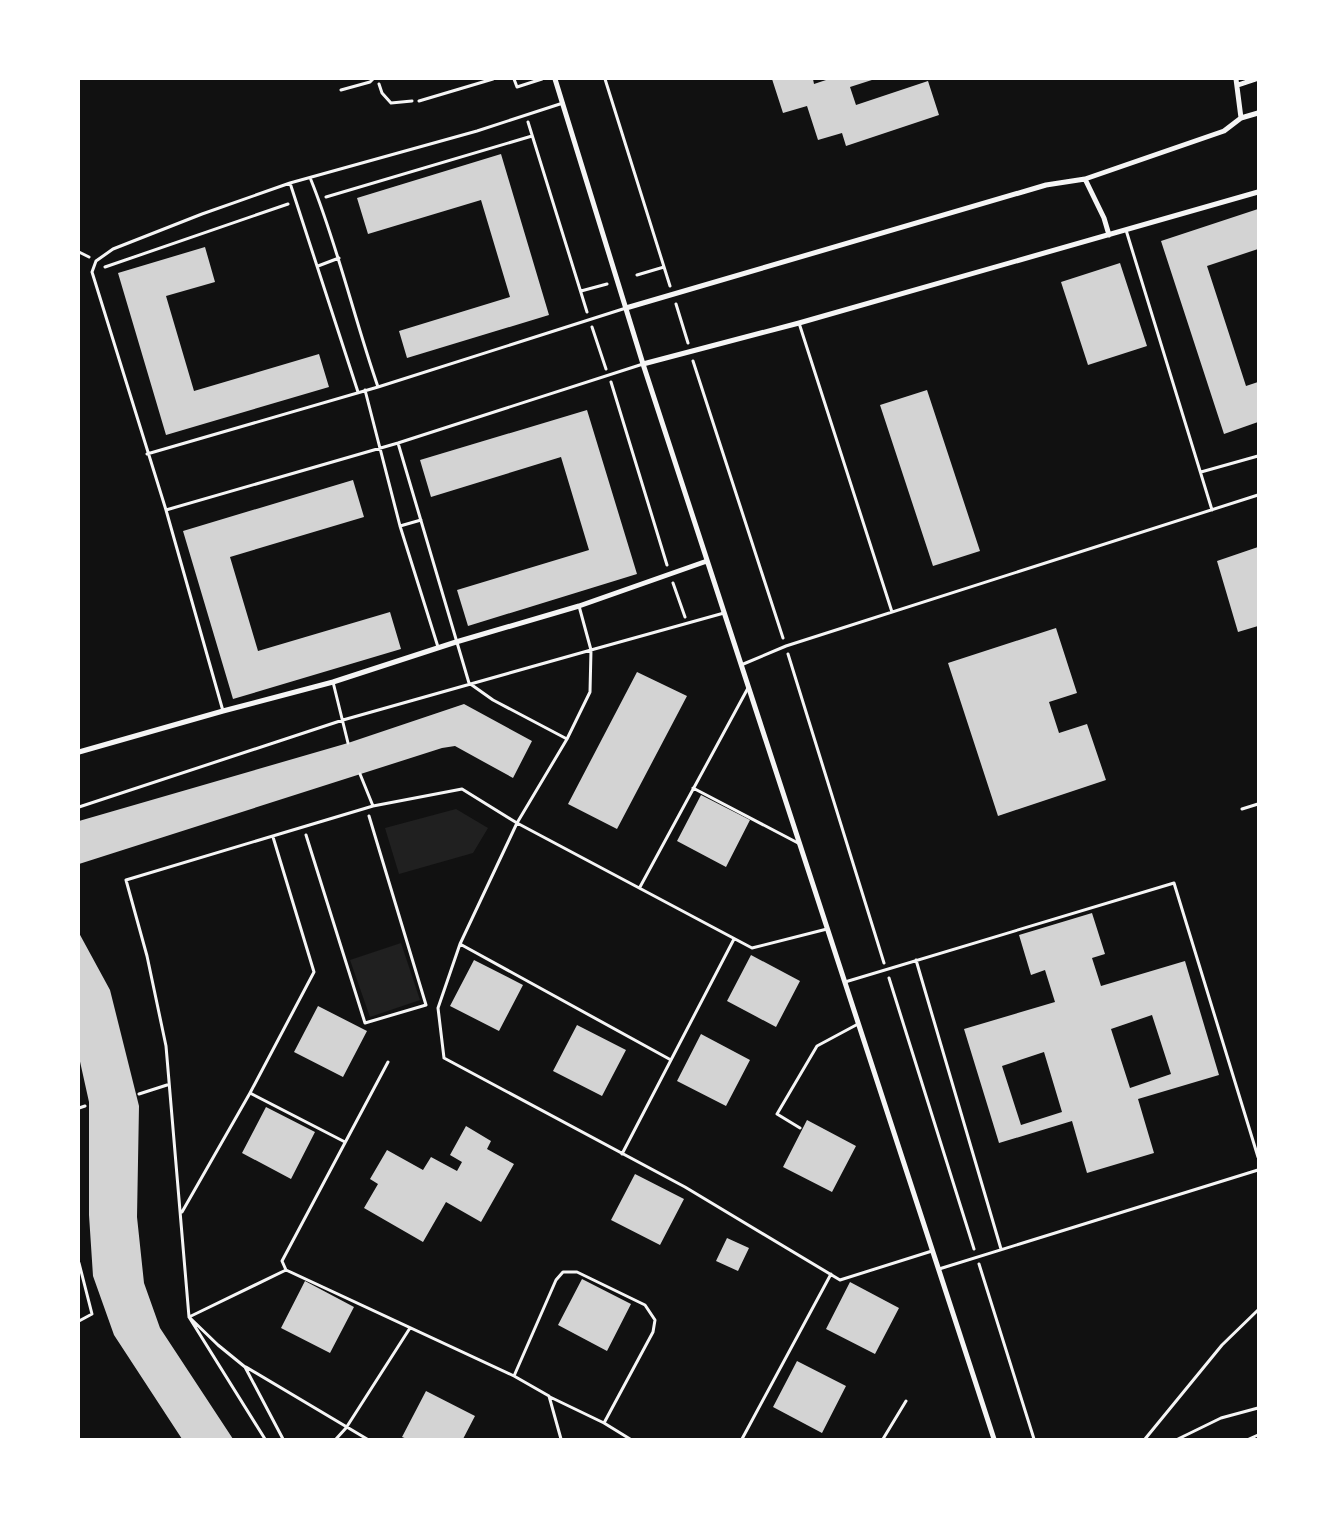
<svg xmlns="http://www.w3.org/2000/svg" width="1337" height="1518" font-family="Arial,sans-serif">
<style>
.green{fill:#202020}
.building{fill:#d3d3d3;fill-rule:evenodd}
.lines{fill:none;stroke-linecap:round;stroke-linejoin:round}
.path{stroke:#f5f5f5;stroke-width:3}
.service{stroke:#f5f5f5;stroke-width:3}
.minor{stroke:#f5f5f5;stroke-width:5}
</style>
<rect width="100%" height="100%" fill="#111"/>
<!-- green -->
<path class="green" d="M456 809 488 828 473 853 399 874 385 828Z
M401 943 420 1000 370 1017 350 960Z"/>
<!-- building -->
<path class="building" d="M772 79H813L814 84 829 79H875L850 87 856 105 928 81 939 115 846 146 842 133 818 140 807 106 783 113Z
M501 154 549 315 407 358 399 331 510 297 481 200 368 234 357 198Z
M1258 209V249L1207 266 1246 386 1258 382V422L1224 434 1161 241Z
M205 247 215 282 166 296 194 391 319 354 329 387 166 435 118 273Z
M1120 263 1147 346 1088 365 1061 282Z
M927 390 980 551 933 566 880 405Z
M587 410 637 574 468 626 457 590 589 550 561 457 431 497 420 460Z
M353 480 364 517 230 557 258 651 390 612 401 649 233 699 183 531Z
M1258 547V626L1238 632 1217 561Z
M1056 628 1077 693 1049 702 1059 733 1087 724 1106 780 998 816 948 663Z
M637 672 687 696 617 829 568 804Z
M464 704 532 741 513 778 455 746 442 748 79 864V821L348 743Z
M701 795 750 820 726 867 677 841Z
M1092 913 1105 954 1092 958 1101 986 1185 961 1219 1075 1138 1099 1154 1153 1087 1173 1072 1121 999 1143 964 1029 1055 1002 1045 970 1031 975 1019 935ZM1152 1015 1171 1074 1130 1088 1111 1029ZM1044 1052 1062 1112 1021 1125 1002 1066Z
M79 933 110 990 139 1106 137 1217 144 1283 160 1328 233 1439H182L114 1335 93 1276 89 1215V1102L79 1057Z
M751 955 800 981 776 1027 727 1001Z
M474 960 523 985 499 1031 450 1006Z
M318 1006 367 1031 343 1077 294 1052Z
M577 1025 626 1050 602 1096 553 1071Z
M701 1034 750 1060 726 1106 677 1081Z
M266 1107 315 1132 291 1179 242 1153Z
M807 1120 856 1146 832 1192 783 1167Z
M466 1126 491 1141 487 1149 514 1164 481 1222 446 1202 423 1242 364 1208 378 1184 370 1179 387 1150 423 1170 431 1157 457 1171 462 1162 450 1155Z
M635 1174 684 1199 660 1245 611 1220Z
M727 1238 749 1248 738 1271 716 1261Z
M582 1279 631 1304 607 1351 558 1325Z
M305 1281 354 1307 330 1353 281 1328Z
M850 1282 899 1308 875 1354 826 1329Z
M797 1361 846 1386 822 1433 773 1407Z
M426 1391 475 1416 463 1439H407L402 1437Z"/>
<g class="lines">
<!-- path -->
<path class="path" d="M605 79 670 286
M379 84 382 93 391 103 412 101
M528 122 587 312
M326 197 532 136
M79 252 89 257
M105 267 288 204
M637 275 664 267
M581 291 607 284
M676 304 688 343
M592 327 606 369
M693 361 783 638
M611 382 667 565
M673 583 685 617
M788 654 884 963
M306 835 365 1023 426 1005 369 816
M889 978 974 1249
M979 1264 1034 1439"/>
<!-- service -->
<path class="service" d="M514 79 517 87 542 79
M341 90 370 82 373 79
M419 101 493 79
M311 180C338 247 354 318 378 387
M290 183 358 392
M1126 230 1212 510
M318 266 339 258
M799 323 892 612
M365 390 400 526 438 647
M398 443 469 683 493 700 567 739
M147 454 378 387 626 308
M1201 472 1258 456
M166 510 398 443 643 364
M400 526 421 520
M741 665 786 646 1258 495
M333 682 348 743
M223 711 166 510 92 272 96 261 113 249 202 214 290 183 477 131 563 103
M360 774 373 806
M693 788 798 843
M79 807 343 720 591 650 579 606
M1242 809 1258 804
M640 887 748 688
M460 944 438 1008 444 1058 685 1187 840 1280 932 1251
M916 960 1001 1249
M845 982 1174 883 1258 1157
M671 1060 460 944 517 823 567 739 590 692 591 650 724 613
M388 1062 282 1261 286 1270 514 1376 549 1396 561 1439
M250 1093 345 1142
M139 1094 167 1085
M79 1108 85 1106
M800 1128 777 1114 817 1046 858 1024
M622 1154 734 939
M182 1212 250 1093 314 972 273 837
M79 1263 92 1314 79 1321
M939 1269 1258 1170
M286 1270 189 1317 166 1046 147 956 126 880 373 806 462 789 517 823 752 948 827 929
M246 1367 367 1439
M514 1376 556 1280 563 1272H577L645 1305 655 1320 653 1332 604 1423 550 1397
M604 1423 630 1439
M265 1439 189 1317 218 1345 245 1367 283 1439
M336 1439 346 1428 410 1328
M742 1439 831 1274
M883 1439 906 1401
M1145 1439 1222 1345 1258 1310
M1178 1439 1221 1418 1258 1408
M1249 1439 1258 1435"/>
<!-- minor -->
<path class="minor" d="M555 79 643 364 994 1439
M1238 85 1256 79
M1241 118 1258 113
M1085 179 1224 131 1241 118 1236 79
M626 308 1046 185 1085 179 1104 218 1109 235
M643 364 799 323 1258 192
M79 752 223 711 333 682 456 642 579 606 707 561"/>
</g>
<!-- border -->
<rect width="1337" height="1518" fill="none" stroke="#ffffff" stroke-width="160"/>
</svg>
